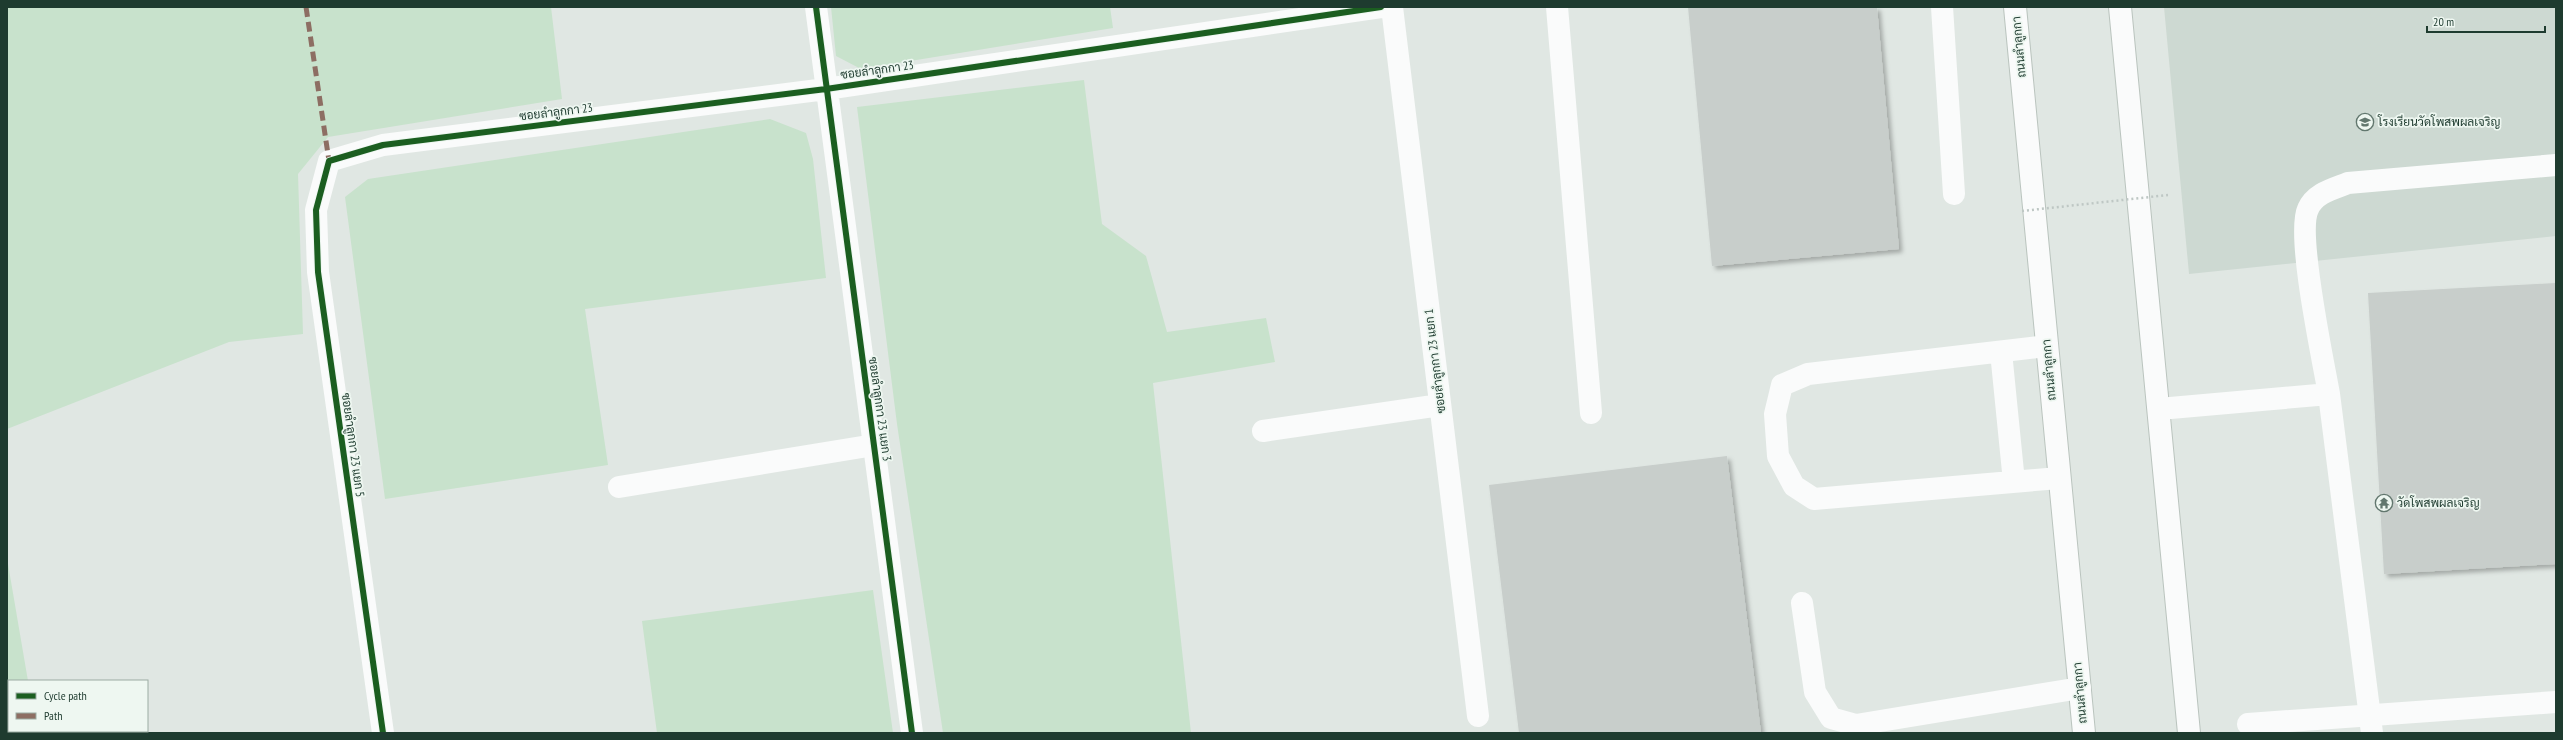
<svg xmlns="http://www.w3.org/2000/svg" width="2563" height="740" font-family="'PT Sans Narrow',Sarabun,sans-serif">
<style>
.built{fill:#cdd9d2}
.green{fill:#c8e2cc}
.building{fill:#c8cecb;filter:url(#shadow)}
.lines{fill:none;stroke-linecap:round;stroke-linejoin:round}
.secondary-casing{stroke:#bac4be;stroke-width:24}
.service{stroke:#fafbfb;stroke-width:22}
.minor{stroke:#fafbfb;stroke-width:22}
.secondary{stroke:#fafbfb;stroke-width:22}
.path-bridge{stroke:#bec7c4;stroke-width:2.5;stroke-dasharray:2 3;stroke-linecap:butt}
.quiet{stroke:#8d6e63;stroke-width:5;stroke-dasharray:10 5;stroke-linecap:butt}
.cycleway-casing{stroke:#eef7f1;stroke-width:8}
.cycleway{stroke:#1b5e20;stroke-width:6}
.labels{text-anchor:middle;stroke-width:3.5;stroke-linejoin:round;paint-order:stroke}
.street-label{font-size:12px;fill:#1e3b2f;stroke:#eef7f1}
.poi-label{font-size:12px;fill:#1e3b2f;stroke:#eef7f1;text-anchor:start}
</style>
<defs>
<filter id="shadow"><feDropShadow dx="3.5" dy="3.5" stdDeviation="2" flood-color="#0004"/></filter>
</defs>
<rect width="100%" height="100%" fill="#e0e7e3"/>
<!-- built -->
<path class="built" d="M2164 7H2556V236L2189 274Z"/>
<!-- green -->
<path class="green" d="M7 7H551L562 99 328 137 298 174 303 334 229 342 7 429Z
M831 7H1110L1113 28 861 69 836 56Z
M1084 80 1102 224 1146 256 1167 332 1266 318 1275 362 1153 383 1191 733H943L897 424 857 107Z
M770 119 806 133 813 159 826 278 585 309 608 465 385 499 345 197 368 179Z
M7 558 28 681H9V731H37V733H7Z
M873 590 893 733H657L642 621Z"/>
<!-- building -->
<path class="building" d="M1688 7H1877L1899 249 1712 266Z
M2556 283V564L2384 574 2368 293Z
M1727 456 1761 733H1519L1489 485Z"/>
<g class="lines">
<defs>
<path id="secondary" d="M2015 7 2084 733
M2120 7 2189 733"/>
</defs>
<!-- secondary casing -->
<use href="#secondary" class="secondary-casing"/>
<!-- service -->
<path class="service" d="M1557 7 1591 413
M1942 7 1954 194
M2047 346 1808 374 1782 385 1775 414 1778 456 1794 486 1814 499 2059 478
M2001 352 2014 482
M2329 394C2323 360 2296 234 2308 209 2315 193 2333 189 2348 183L2556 165
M2159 409 2329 394 2372 733
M619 487 874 445
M1802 603 1815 692 1831 718 1856 725 2080 688
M2248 724 2556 702"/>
<!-- minor -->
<path class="minor" d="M816 7 912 733
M1392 7 1478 716
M1263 431 1440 405
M383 733 318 272 316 210 329 161 383 145 826 89 1381 7"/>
<!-- secondary -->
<use href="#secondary" class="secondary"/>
<!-- path-bridge -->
<path class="path-bridge" d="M2022 211 2168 195"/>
<!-- quiet -->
<path class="quiet" d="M306 7 329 161"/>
<defs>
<path id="cycleway" d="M816 7 912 733
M383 733 318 272 316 210 329 161 383 145 826 89 1381 7"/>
</defs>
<!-- cycleway casing -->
<use href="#cycleway" class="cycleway-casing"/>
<!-- cycleway -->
<use href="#cycleway" class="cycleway"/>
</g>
<!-- icons -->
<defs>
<symbol id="school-ring" viewBox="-11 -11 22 22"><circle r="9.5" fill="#eef7f1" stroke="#62776e" stroke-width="1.5"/><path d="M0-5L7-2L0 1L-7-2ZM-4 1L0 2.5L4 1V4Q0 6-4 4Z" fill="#62776e"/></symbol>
<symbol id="temple-ring" viewBox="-11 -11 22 22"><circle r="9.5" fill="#eef7f1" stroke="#62776e" stroke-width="1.5"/><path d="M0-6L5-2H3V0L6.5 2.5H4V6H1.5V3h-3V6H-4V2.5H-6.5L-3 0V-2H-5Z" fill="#62776e"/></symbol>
</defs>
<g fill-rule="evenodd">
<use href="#school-ring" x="2355" y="112" width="20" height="20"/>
<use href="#temple-ring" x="2374" y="493" width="20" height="20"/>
</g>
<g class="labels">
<!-- street labels -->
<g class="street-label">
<text transform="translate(2019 47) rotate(-95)" y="4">ถนนลำลูกกา</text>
<text transform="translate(877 70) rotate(-8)" y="4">ซอยลำลูกกา 23</text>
<text transform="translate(556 112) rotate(-7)" y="4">ซอยลำลูกกา 23</text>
<text transform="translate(1435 361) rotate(-97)" y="4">ซอยลำลูกกา 23 แยก 1</text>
<text transform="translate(2049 370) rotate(-95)" y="4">ถนนลำลูกกา</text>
<text transform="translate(880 409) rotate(82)" y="4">ซอยลำลูกกา 23 แยก 3</text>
<text transform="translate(353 445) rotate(82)" y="4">ซอยลำลูกกา 23 แยก 5</text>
<text transform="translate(2080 693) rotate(-95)" y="4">ถนนลำลูกกา</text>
</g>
<!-- poi labels -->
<g class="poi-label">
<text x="2378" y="126">โรงเรียนวัดโพสพผลเจริญ</text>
<text x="2397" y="507">วัดโพสพผลเจริญ</text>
</g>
</g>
<!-- border -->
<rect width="2563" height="740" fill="none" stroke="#1e3b2f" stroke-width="16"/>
<!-- legend -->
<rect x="8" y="680" width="140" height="52" fill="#eef7f1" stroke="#9baca3"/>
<rect x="16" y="693" width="20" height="6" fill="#1b5e20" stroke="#9baca3"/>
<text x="44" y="700" font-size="12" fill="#1e3b2f">Cycle path</text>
<rect x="16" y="713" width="20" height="6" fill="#8d6e63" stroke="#9baca3"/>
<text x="44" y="720" font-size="12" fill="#1e3b2f">Path</text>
<!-- scale -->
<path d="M2427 26v6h118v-6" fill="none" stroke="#1e3b2f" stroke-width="2"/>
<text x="2433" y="26" font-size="12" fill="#1e3b2f" stroke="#eef7f1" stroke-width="3" paint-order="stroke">20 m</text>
</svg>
